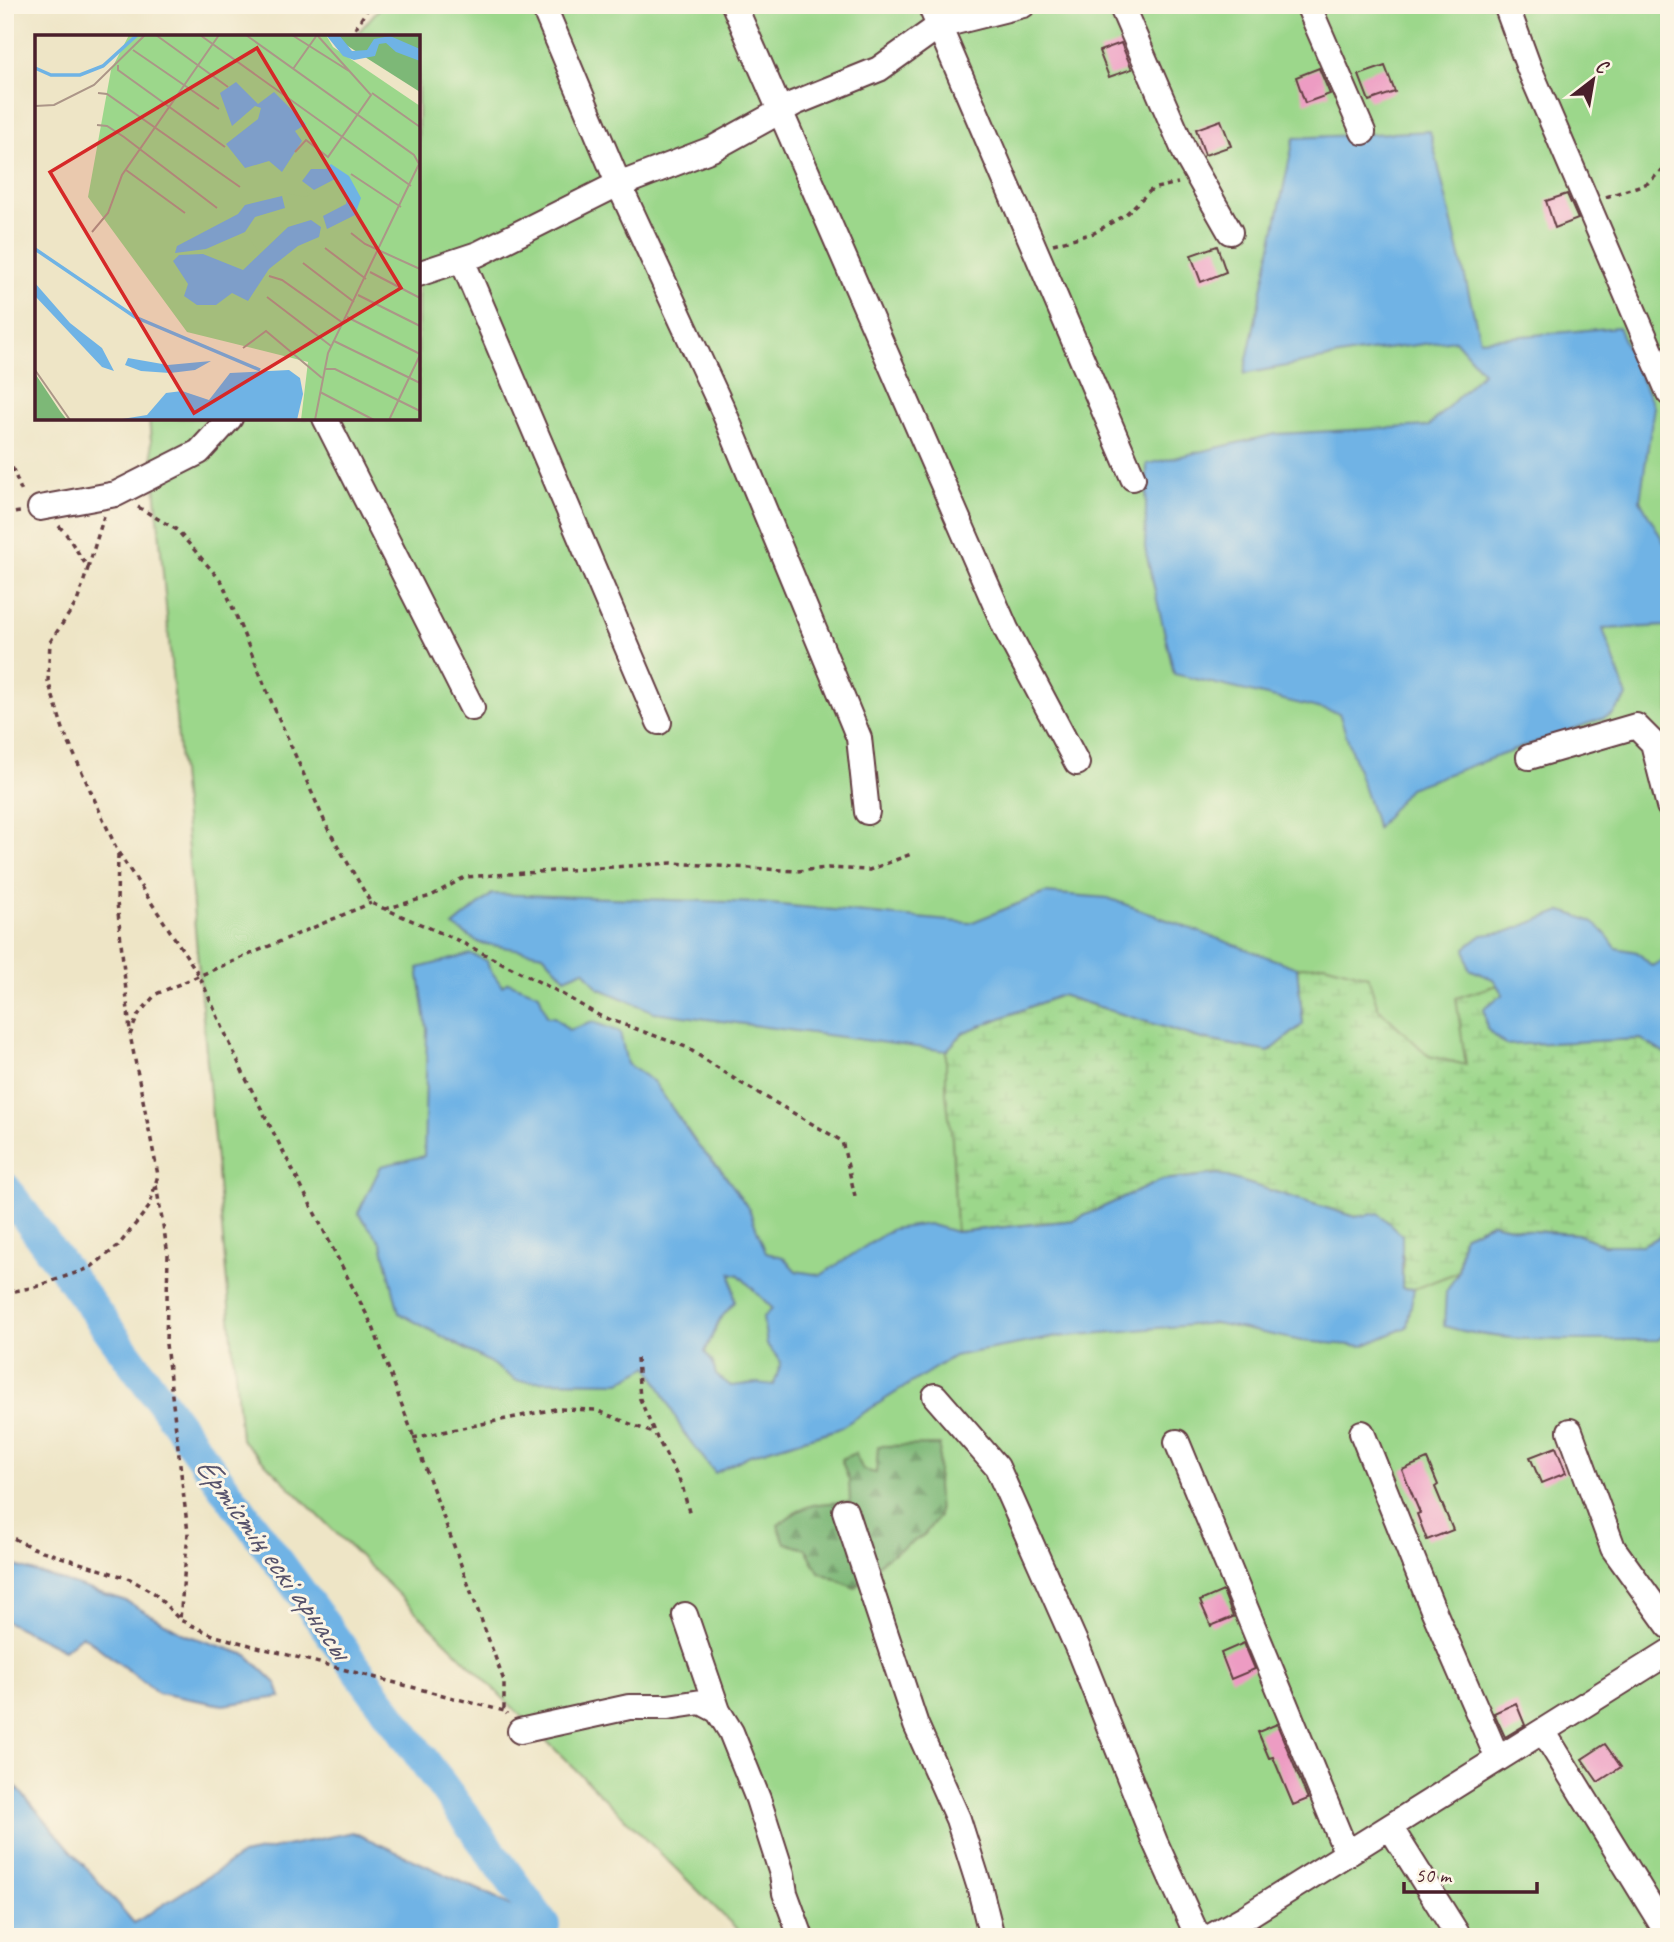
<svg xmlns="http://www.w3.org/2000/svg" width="1674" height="1942" font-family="Caveat,sans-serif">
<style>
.green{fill:#9cd78b;stroke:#737b5b;stroke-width:2}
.forest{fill:url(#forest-firs);stroke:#646c51;stroke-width:2}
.wetland{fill:url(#wetland-marsh);stroke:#737b5b;stroke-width:2}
.water{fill:#6fb3e5;stroke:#5c6988;stroke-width:2;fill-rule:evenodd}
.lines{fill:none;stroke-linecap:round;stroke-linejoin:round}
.river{stroke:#6fb3e5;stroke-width:32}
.building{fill:#ed9cc3}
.minor-casing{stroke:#633d42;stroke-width:28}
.path{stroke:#633d42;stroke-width:3.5;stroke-dasharray:5 5;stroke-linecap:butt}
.minor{stroke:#fff;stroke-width:24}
.labels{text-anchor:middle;stroke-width:6;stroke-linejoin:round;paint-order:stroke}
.water-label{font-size:32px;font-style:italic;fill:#57536c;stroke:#fcf5e5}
.inset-river{fill:none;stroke:#6fb3e5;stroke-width:3.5}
.inset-road{fill:none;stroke:#ac9688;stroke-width:2}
.view{fill:#d62828;fill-opacity:0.15;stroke:#d62828;stroke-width:3.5}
.inset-edge{fill:none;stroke:#4a1f2b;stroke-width:3.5}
</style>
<defs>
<pattern id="forest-firs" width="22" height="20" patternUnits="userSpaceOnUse" patternTransform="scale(1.75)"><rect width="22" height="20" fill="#7db877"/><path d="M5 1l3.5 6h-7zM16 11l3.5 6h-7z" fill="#689562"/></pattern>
<pattern id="wetland-marsh" width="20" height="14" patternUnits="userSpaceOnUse" patternTransform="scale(1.75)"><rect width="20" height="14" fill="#9cd78b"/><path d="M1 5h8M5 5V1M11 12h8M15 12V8" fill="none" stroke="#88b878"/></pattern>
</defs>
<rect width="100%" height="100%" fill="#fcf5e5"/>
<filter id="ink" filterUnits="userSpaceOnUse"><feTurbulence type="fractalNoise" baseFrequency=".0143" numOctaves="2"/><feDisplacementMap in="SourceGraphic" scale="14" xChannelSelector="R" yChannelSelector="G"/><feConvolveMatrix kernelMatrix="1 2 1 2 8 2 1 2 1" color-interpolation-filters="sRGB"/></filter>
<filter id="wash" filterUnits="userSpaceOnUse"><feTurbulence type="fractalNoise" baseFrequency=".00686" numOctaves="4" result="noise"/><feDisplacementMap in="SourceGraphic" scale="28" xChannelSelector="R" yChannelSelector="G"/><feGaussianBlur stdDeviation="1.57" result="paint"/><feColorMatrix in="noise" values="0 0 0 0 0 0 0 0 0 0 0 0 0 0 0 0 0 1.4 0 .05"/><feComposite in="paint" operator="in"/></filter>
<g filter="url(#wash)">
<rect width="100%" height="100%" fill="#eee5c6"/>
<!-- green -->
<path class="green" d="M382 5H1669V1937H745L241 1439 149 418H418V37H354Z"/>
<!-- forest -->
<path class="forest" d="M940 1445 937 1485 939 1516 924 1535 883 1560 855 1588 819 1572 806 1549 785 1543 778 1525C805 1503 815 1503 850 1502L849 1481 841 1459 855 1453 863 1470 876 1473 878 1446Z"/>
<!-- wetland -->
<path class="wetland" d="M1324 964 1368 976 1378 1008 1429 1056 1466 1065 1456 998 1497 985 1503 995 1582 1041 1641 1039 1667 1055 1669 1229 1666 1234 1642 1245H1604L1577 1234 1531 1231 1491 1223 1463 1236 1458 1272 1414 1289 1402 1288 1403 1255 1355 1217 1218 1174 1162 1180 1075 1220 956 1232 952 1139 946 1094V1051L964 1032 1061 995 1202 1039 1269 1052 1303 1024 1297 968Z"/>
<!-- water -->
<path class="water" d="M1430 131 1480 340 1618 327 1654 407 1640 500 1669 551V626L1603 629 1627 697 1612 715 1409 788 1377 828 1339 713 1174 674 1145 548 1147 464 1276 434 1429 426 1483 372 1455 340 1355 353 1244 374 1294 138Z
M1045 893 1108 898 1297 968 1303 1024 1269 1052 1202 1039 1061 995 964 1032 946 1051 654 1012 598 988 584 970 565 978 543 954 480 943 453 926 492 894 760 903 970 923Z
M1561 911C1590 919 1599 922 1616 948L1637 952 1652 966 1669 957V1176L1667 1169V1055L1641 1039 1505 1045 1487 1029 1484 1008 1503 994 1493 979 1469 969 1465 948 1482 935 1507 932Z
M471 954 487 961 489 968 502 986 508 982 539 994 547 1017H554L569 1030 593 1022 620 1032 627 1064 654 1082 699 1147 722 1171 749 1209 766 1253 783 1257 796 1271 821 1275 892 1229 928 1224 956 1232 1075 1220 1162 1180 1218 1174 1355 1217 1378 1213 1402 1235V1288L1414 1289 1407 1327 1363 1346 1301 1341 1215 1323 1057 1337 954 1356 838 1429 750 1455 715 1473 683 1432 649 1366 620 1382 517 1381 489 1362 399 1313 382 1244 358 1213 381 1166 424 1156 427 1029 418 968ZM731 1273 739 1275 772 1308 763 1318 767 1345 781 1362 774 1385 757 1383 731 1386 716 1375 713 1363 705 1352 720 1319 735 1302Z
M1491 1223 1531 1231 1577 1234 1604 1245H1642L1666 1234 1669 1229V1330L1658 1340C1593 1339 1504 1345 1444 1326L1446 1292 1458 1272 1463 1236Z
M5 1559 16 1566 126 1601 186 1635 247 1655 277 1684 281 1697 223 1705 158 1693 82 1635 64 1650 5 1621Z
M5 1774 134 1923 242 1855 353 1832 497 1898 563 1937H5Z"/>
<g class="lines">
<!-- river -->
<path class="river" d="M5 1188 544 1925"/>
</g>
<g id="blocks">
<!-- building -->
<path class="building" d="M1121 43 1132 69 1109 77 1099 51Z
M1385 66 1395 92 1369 101 1359 75Z
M1319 68 1330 94 1305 103 1296 77Z
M1221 120 1231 146 1205 155 1196 129Z
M1567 194 1578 219 1555 228 1546 201Z
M1217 246 1226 272 1201 282 1191 255Z
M1556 1447 1566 1473 1541 1483 1530 1457Z
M1427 1459 1438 1485 1435 1487 1453 1530 1427 1540 1417 1514 1420 1513 1402 1470Z
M1223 1591 1233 1617 1211 1626 1200 1601Z
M1244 1643 1255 1669 1231 1679 1221 1653Z
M1516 1703 1525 1725 1505 1737 1494 1713Z
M1277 1724 1308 1799 1293 1805 1273 1757 1269 1758 1258 1732Z
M1605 1744 1621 1767 1598 1782 1582 1759Z"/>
</g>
</g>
<g filter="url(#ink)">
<use href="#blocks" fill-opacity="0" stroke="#633d42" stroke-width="2"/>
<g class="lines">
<defs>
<path id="minor" d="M543 5 619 185 723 410 859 738 867 812
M734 5 1006 629 1077 763
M930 5 1133 478
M1121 5 1186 155 1230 232
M1308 5 1363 132
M1506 5 1529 68 1669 393
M462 260 659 722
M418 274 478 254 608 189 712 149 795 103 879 69 939 26 1023 5
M325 418 472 708
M40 508 116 494 199 452 230 418
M1529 757 1636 726 1653 743 1669 806
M935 1396 997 1467 1079 1651 1155 1842 1198 1937
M1570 1431 1613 1548 1669 1626
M1362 1433 1432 1607 1498 1759
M1177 1442 1347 1854
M845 1511 916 1725 958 1819 979 1885 992 1937
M685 1615 718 1711
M520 1731 629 1707H668L701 1702 718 1711 731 1732 758 1799 782 1874 785 1893 801 1937
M1543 1731 1669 1936
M1390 1827 1459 1937
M1210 1937 1244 1918 1669 1652"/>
</defs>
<!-- minor casing -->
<use href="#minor" class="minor-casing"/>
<!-- path -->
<path class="path" d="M350 37 370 5
M1606 197 1648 183 1669 164
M1053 244 1094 233 1126 214 1152 189 1178 183
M5 449 23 495
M138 507 177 530 222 582 272 703 328 829 371 903 453 938 555 990 600 1016 686 1047 741 1083 842 1141 855 1196
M5 514 20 512
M59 526 66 534 88 568 77 602 50 642 48 681 64 732 118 852 199 975 244 1075 373 1327 504 1681V1711L507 1714
M88 568 104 516
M118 854 117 902 130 1031
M385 909 431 896 465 877 672 863 797 871 828 868 869 870 914 853
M156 1185 168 1254 166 1344 188 1533 180 1619
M5 1293 35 1287 90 1268 118 1246 149 1207 158 1175 130 1035 138 1015 156 994 371 903
M637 1358 640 1399 655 1434 682 1485 690 1516
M413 1438 555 1409 596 1410 655 1434
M5 1534 33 1548 130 1579 154 1593 180 1620 215 1636 504 1711"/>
<!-- minor -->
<use href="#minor" class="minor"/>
</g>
</g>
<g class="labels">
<!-- water labels -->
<g class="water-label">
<text transform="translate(274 1557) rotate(54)" y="11">Ертістің ескі арнасы</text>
</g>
</g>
<!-- overview -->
<g transform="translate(35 35)">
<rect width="385" height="385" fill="#eee5c6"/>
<path d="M94 0H291L298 12 385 71V385H266L273 327 152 297 53 162 76 35Z" fill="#9cd78b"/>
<path d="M304 0H385V57L308 8ZM1 340 25 376 32 385H0Z" fill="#7db877"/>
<path d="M300 144 312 162 311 169 290 178 284 192 273 187 253 192 225 219 210 197 220 182 250 173V158L270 162 275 160 269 152 273 148Z" fill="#9cd78b"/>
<path d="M291 0H304L317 16 332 15 339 4 355 1 385 14V26L361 17 351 8 344 9 340 21 319 25 308 21ZM201 47 223 69 239 57 271 89 260 96 267 106 247 137 234 126 210 133 191 109 223 84 226 73 220 71 197 91 185 58ZM296 129 314 141 326 163 320 180 292 194 288 181 311 169 312 162 300 144 279 155 267 146 276 134H291ZM247 161 250 173 220 182 210 197 171 214 140 218 142 211 203 179 210 170ZM276 185 286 192 284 202 263 211 234 234 213 266 197 258 181 270H162L149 261 153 249 138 226 144 220 168 219 208 235 253 192ZM0 248 35 288 67 313 79 336 67 332 0 261ZM93 323 133 330 176 326 160 335 135 338 106 336 90 330ZM254 335 265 343 268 359 262 385H81L112 380 131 358 147 356 174 365 195 338Z" fill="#6fb3e5"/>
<path class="inset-river" d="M0 33 16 40H45L68 31 102 0M0 214 100 282 225 335"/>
<path class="inset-road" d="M121 0 193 52M165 0 376 151M211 0 379 120 384 129 293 318 280 385M257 0 314 36M98 15 184 74M83 30V35L190 112M258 34 282 0M63 58 72 59 205 152M337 58 385 92M0 71 19 70 59 50 110 0M62 90 72 91 89 102 182 173M260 117 271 105 293 122 336 60 282 0M91 135 150 178M316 139 366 172M57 197 73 178 87 140 184 0M316 198 330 209 385 234M290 213 331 244M268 228 319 267M335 237 385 263M234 241 247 245 308 288M323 260 385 291M232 262 296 311M312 282 385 319M299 306 385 348M208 313 231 296 287 343M290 334H300L385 376M0 335 35 385M285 357 339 385M354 385 385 320"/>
<path class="view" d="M222 13 366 253 159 378 15 137Z"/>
<rect width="385" height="385" class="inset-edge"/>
</g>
<!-- margin -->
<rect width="1674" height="1942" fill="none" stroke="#fcf5e5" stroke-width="28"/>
<!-- north arrow -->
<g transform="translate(1593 80) rotate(31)" stroke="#fcf5e5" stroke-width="5" paint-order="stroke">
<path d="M0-5L12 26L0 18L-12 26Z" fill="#4a1f2b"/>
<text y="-10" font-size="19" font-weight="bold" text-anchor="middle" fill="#4a1f2b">С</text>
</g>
<!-- scale -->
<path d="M1404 1882v10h133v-10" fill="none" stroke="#4a1f2b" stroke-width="3.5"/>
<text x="1415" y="1882" font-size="21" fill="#4a1f2b" stroke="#fcf5e5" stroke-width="5" paint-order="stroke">50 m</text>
</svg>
